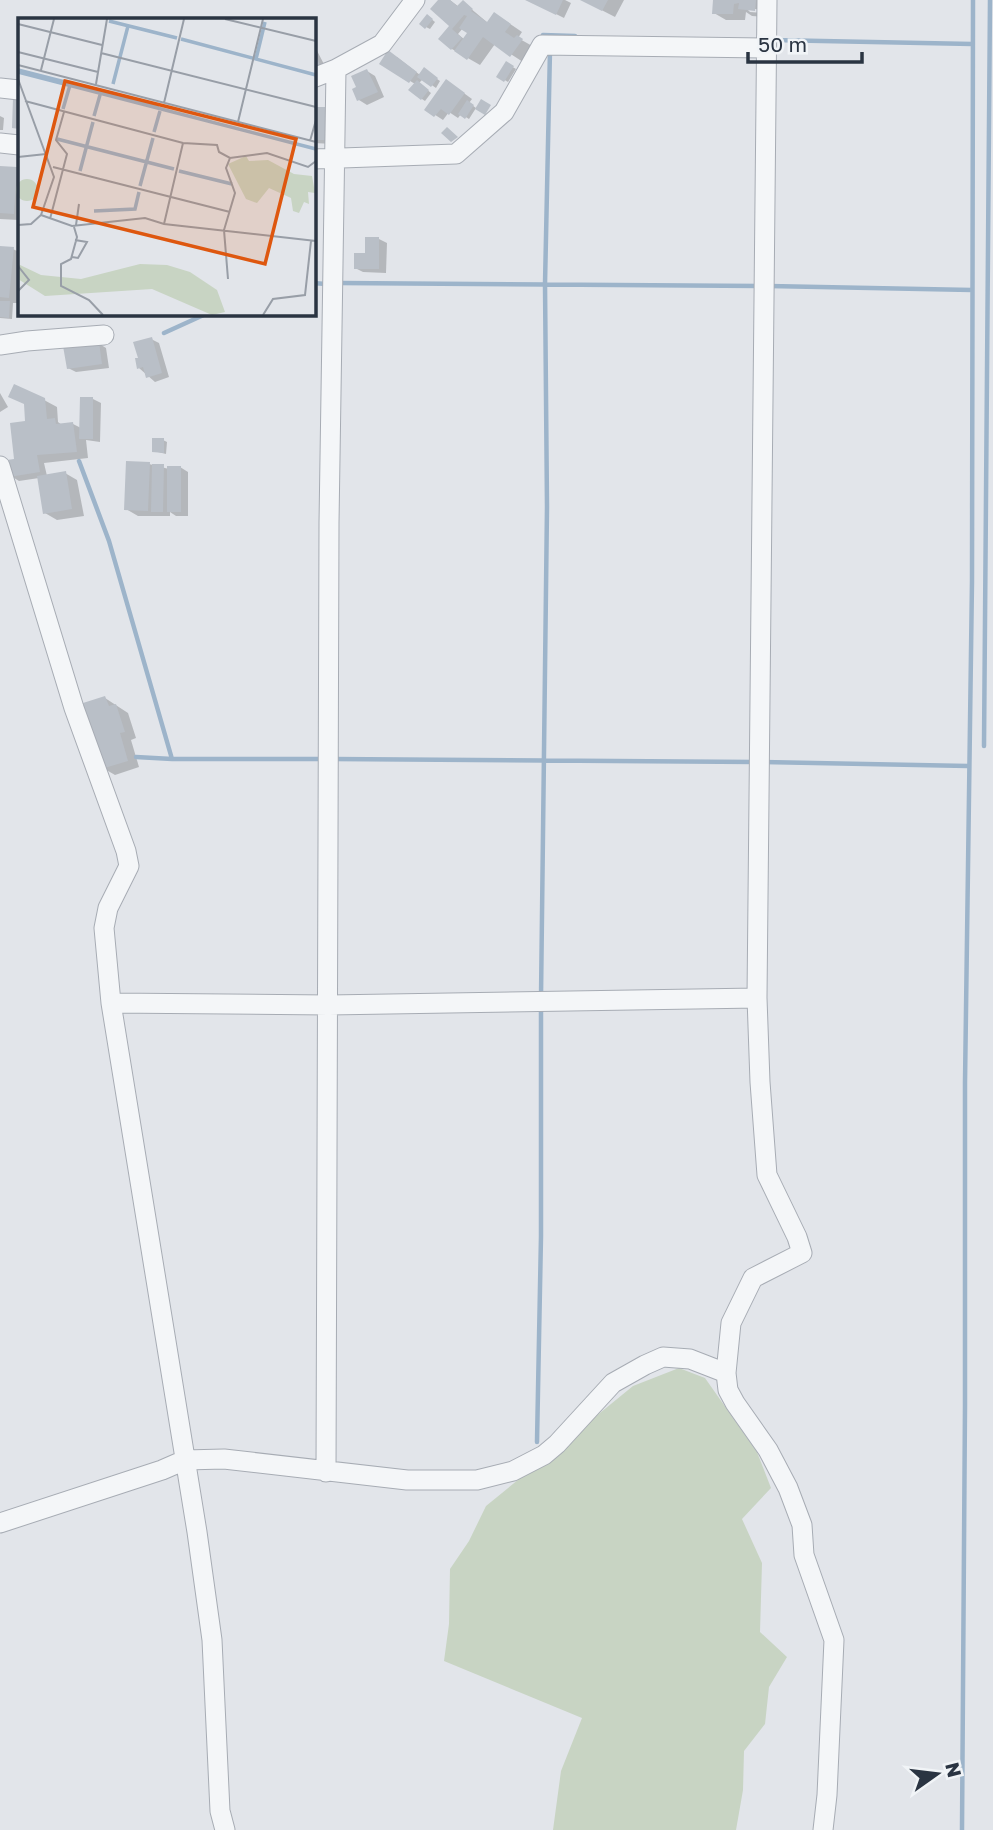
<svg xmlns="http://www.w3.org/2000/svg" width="993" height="1830" font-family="'Golos Text',sans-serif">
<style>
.green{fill:#c8d4c3}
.shadow{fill:#0003;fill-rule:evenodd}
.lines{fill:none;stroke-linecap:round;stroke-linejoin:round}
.stream{stroke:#9db4ca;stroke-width:4.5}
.building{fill:#b9bfc7}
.minor-casing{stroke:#a7acb4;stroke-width:21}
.minor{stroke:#f4f6f8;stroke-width:19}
.inset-river{fill:none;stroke:#9db4ca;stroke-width:3.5}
.inset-road{fill:none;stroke:#989ea7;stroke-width:2}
.view{fill:#de570f;fill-opacity:0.15;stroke:#de570f;stroke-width:3.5}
.inset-edge{fill:none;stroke:#2a3442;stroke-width:3.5}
</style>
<rect width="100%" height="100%" fill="#e2e5ea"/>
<!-- green -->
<path class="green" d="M679 1368 705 1378 757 1452 771 1488 742 1519 762 1563 760 1632 787 1657 769 1687 765 1724 744 1751 743 1790 736 1830H553L561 1771 582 1718 444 1661 449 1624 450 1569 469 1541 486 1506 633 1386Z"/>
<!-- shadow -->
<path class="shadow" d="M440 0H450L459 7 463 2 488 23 506 21 522 32 518 38 534 47 523 62 495 44 480 65 452 49V26ZM463 28 470 33 465 40 458 34Z
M528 0H565L571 3 564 18Z
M582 0H624L615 17Z
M715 0H767V17L752 16 746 12 745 20H726L714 13ZM746 8 764 10V13L750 12Z
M430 18 435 22 430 29 426 27Z
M313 43 327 70 313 75Z
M397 57 420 75 424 70 440 81 436 88 423 79 419 83 431 93 425 101 422 99 415 84 381 63Z
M506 63 516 69 508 82 498 76Z
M367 71 375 76 384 97 367 105 359 100 358 88Z
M454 86 472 99 469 103 476 108 469 119 461 114 458 118 449 112 443 120 426 109Z
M313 109 334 144 313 143Z
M0 116 4 118 3 130H0Z
M0 168 19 170V220L0 219Z
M379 239 387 243 386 273 363 272 355 268Z
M0 248 13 249 19 252V303H13L12 319 0 318Z
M151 339 159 343 169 377 155 382 139 368Z
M98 343 106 348 109 368 76 372 68 368Z
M0 393 8 407 0 412Z
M93 399 101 403 100 442 86 440 88 458 44 463 47 476 65 473 77 480 84 516 57 520 45 513 39 478 19 481 11 476 19 460 27 423 44 400 57 407 58 422 62 425 73 424 81 428Z
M163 440 167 442 166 454 154 451Z
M149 464 169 469 180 467 188 472V516H176L170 512V516H138L126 509Z
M105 698 128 713 136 738 131 740 139 767 115 775 103 768Z"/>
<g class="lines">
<!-- stream -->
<path class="stream" d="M545 39 543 35 575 36
M772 40 972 44
M313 283 326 284
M339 283 760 286
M769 286 972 290
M164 333 208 313
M79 461 109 541 172 759H324
M984 746 990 0
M136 757 172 759
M333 759 755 762
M763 762 968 766
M541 997 547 507 545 284 550 50
M537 1442 541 1236V1005
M962 1830 965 1405V1082L972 581 973 0"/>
</g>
<!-- building -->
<path class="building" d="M438 0H450L457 6 463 0 473 9 471 11 487 22 494 12 511 24 505 32 514 38 517 35 523 39 510 57 483 37 467 60 454 51 467 33 459 28 467 16 464 15 452 29 462 38 451 50 438 39 449 26 430 9Z
M525 0H563L556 15Z
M580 0H608L602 11Z
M713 0H756L755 11 738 9 739 3 734 4 733 14H712Z
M427 14 433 19 425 29 419 24Z
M313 50 320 65 313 68Z
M388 50 417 72 409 83 379 64Z
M506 61 514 66 504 82 496 77Z
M424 67 438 78 431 87 417 77Z
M367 69 378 92 357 101 352 89 356 87 351 76Z
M446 79 465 93 449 115 441 109 434 117 424 110Z
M417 80 429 90 421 100 408 90Z
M13 98H19V129L12 128Z
M481 99 491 105 485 115 475 109Z
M467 100 474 105 465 119 458 114Z
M313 107H327V140H313Z
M447 127 458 137 451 142 441 133Z
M0 166 17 167 14 214 0 213Z
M365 237H379V269H354V253H365Z
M0 246 14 247 9 298 0 297Z
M0 301H10L9 318 0 317Z
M152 337 162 373 146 378 143 367 137 369 135 358H138L133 342Z
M99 342 102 364 67 369 63 346Z
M14 384 45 398 47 419 55 418 56 424 73 422 77 452 37 455 40 472 9 477 7 460 14 459 10 423 25 421 24 404 8 397Z
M80 397H93V439H79Z
M152 438H164V453L152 452Z
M126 461 150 462 148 511 124 510Z
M152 464H164L163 512H151Z
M167 466H181V512H167Z
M66 471 72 509 43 514 37 476Z
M105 696 109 706 116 704 125 732 120 733 128 761 101 769 83 703Z"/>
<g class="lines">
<defs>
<path id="minor" d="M767 0 757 998 760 1082 767 1175 797 1237 802 1253 753 1278 731 1323 726 1373 728 1390 735 1403 768 1450 788 1488 802 1525 804 1555 834 1640 827 1795 823 1830
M313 78 336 69 382 44 415 0
M0 88 19 90
M0 143 19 145
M313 159 456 154 504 112 542 45 766 48
M0 345 27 341 104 335
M0 466 74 708 126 851 129 866 108 908 104 928 111 1003 197 1532 212 1640 220 1811 225 1830
M111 1003 329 1005 757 998
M326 1472 329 523 336 69
M0 1523 162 1470 185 1460 224 1459 407 1480H477L513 1471 544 1455 557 1444 613 1383 645 1365 663 1357 690 1359 726 1373"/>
</defs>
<!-- minor casing -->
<use href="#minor" class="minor-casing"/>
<!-- minor -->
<use href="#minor" class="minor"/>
</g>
<!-- overview -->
<g transform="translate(18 18)">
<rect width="298" height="298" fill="#e2e5ea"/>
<path d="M228 138 231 143 250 142 276 156 294 158 297 175 290 174 291 186 286 184 281 195 275 193 273 180 251 170 239 185 228 181 210 146ZM-2 172a11 11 0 1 1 22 0a11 11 0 1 1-22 0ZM0 246 23 257 63 261 122 246 149 247 172 254 199 272 207 294 194 297 134 271 27 278 0 261Z" fill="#c8d4c3"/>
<path class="inset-river" d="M91 3 159 20M163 21 298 57M238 41 247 4M0 52 141 88M0 54 298 131M95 66 110 8M45 91 52 67M76 98 82 77M136 114 142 93M39 121 156 151M62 153 75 104M161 153 214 166M122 168 135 120M76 193 117 191 121 174"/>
<path class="inset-road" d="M207 1 298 23M0 6 84 27M0 34 80 54M83 35 298 89M0 47 298 124M23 52 36 1M0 61 36 159 23 197 13 206 0 207M78 66 89 1M7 83 165 125 199 127 201 134 212 140 249 135 290 149 298 143M146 85 166 1M220 104 245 1M292 123 298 102M0 139 28 136M35 149 212 194M23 197 54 208 127 200 146 206 298 223M32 201 49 136 38 122 46 94M146 206 165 125M58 207 61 186M56 209 59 219 53 241 43 246V268L71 282 85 297M54 239 60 240 69 224 57 222M0 248 11 262 0 273M210 261 206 212 217 175 208 150 212 140M245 297 255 281 287 277 293 223"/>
<path class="view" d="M47 63 278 121 247 246 15 189Z"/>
<rect width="298" height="298" class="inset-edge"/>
</g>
<!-- north arrow -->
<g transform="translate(937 1774) rotate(76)" stroke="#f1f4f7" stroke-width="5" paint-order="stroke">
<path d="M0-5L12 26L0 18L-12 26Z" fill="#2a3442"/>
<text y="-10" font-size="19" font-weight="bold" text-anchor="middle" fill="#2a3442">N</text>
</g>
<!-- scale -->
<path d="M748 52v10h114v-10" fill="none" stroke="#2a3442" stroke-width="3.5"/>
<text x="758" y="52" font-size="21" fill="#2a3442" stroke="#f1f4f7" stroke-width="5" paint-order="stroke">50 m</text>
</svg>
